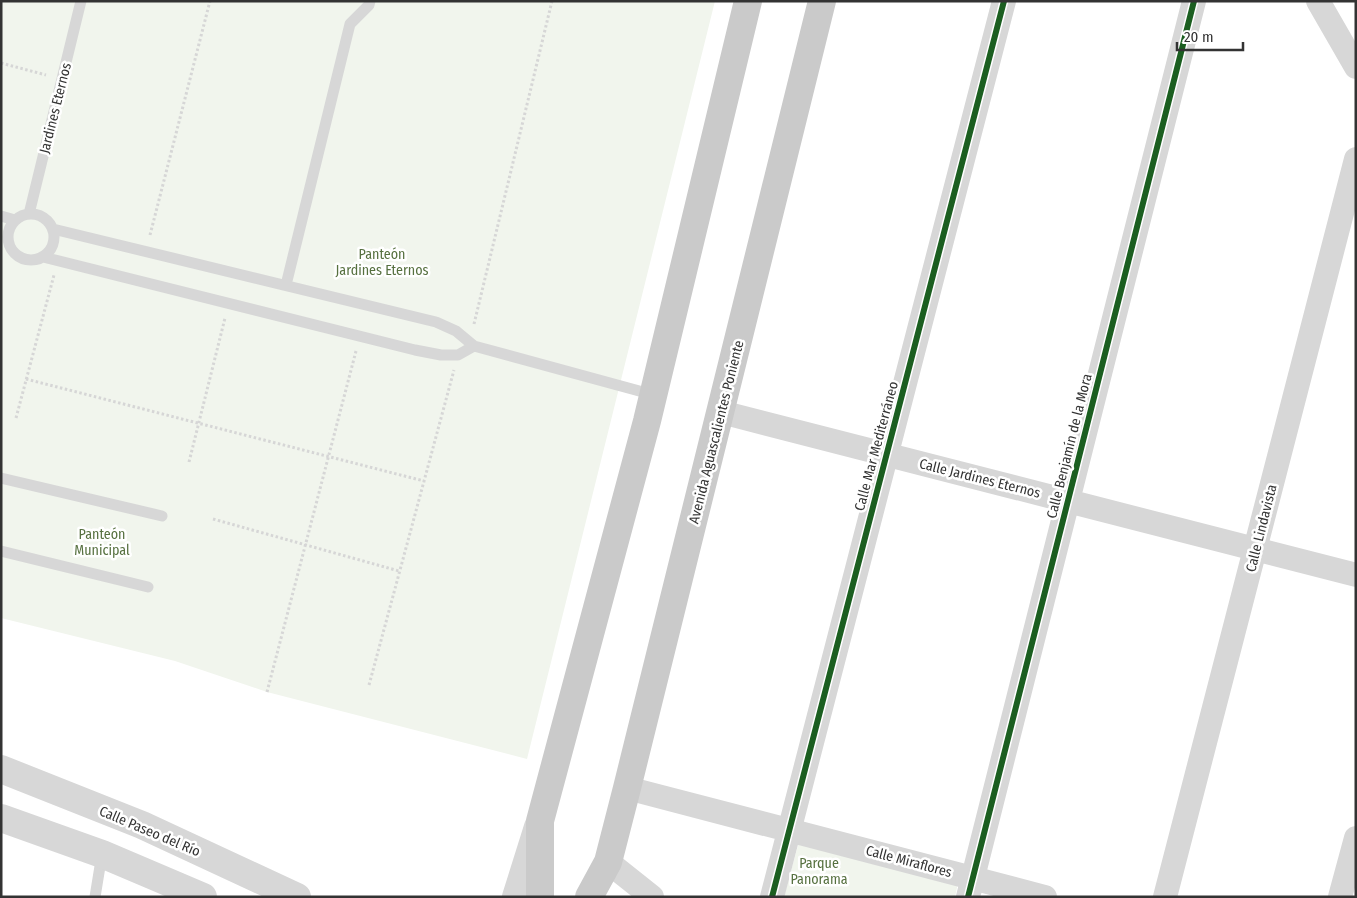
<svg xmlns="http://www.w3.org/2000/svg" width="1357" height="898" font-family="'Fira Sans Condensed',sans-serif">
<style>
.green{fill:#f1f5ed}
.lines{fill:none;stroke-linecap:round;stroke-linejoin:round}
.path{stroke:#d6d6d6;stroke-width:3;stroke-dasharray:2.5 2.5;stroke-linecap:butt}
.service{stroke:#d7d7d7;stroke-width:11}
.minor{stroke:#d7d7d7;stroke-width:24}
.tertiary{stroke:#d7d7d7;stroke-width:28}
.primary{stroke:#cacaca;stroke-width:28}
.cycleway-casing{stroke:#fff;stroke-width:9}
.cycleway{stroke:#1b5e20;stroke-width:6}
.labels{text-anchor:middle;stroke-width:5;stroke-linejoin:round;paint-order:stroke}
.street-label{font-size:14px;fill:#333;stroke:#fff}
.park-label{font-size:14px;fill:#56703f;stroke:#fff}
</style>
<rect width="100%" height="100%" fill="#fff"/>
<!-- green -->
<path class="green" d="M1 1H715L527 759 267 692 175 661 1 618Z
M800 838 958 883 955 897H784Z"/>
<g class="lines">
<!-- path -->
<path class="path" d="M1 63 46 75
M150 235 210 1
M474 324 552 1
M26 379 424 481
M16 418 54 275
M189 462 225 318
M213 519 399 571
M369 685 454 370
M267 692 356 351"/>
<!-- service -->
<path class="service" d="M29 214 81 1
M8 237a23 23 0 1 1 46 0a23 23 0 1 1-46 0Z
M1 216 15 220
M53 229 436 322 456 331 474 346 654 395
M43 257 415 350 441 355H458L474 346
M286 285 350 24 369 5 370 1
M1 478 162 516
M1 551 148 587
M95 897 102 854"/>
<!-- minor -->
<path class="minor" d="M1318 1 1356 67
M721 412 1356 575
M627 788 1045 897
M608 862 652 897
M772 897 1004 1
M968 897 1194 1
M1165 897 1356 159
M1340 897 1356 838"/>
<!-- tertiary -->
<path class="tertiary" d="M1 769 142 825 297 897
M1 818 102 854 203 897
M516 897 538 827"/>
<!-- primary -->
<path class="primary" d="M540 897V821L647 421 748 1
M589 897 608 862 627 788 822 1"/>
<defs>
<path id="cycleway" d="M772 897 1004 1
M968 897 1194 1"/>
</defs>
<!-- cycleway casing -->
<use href="#cycleway" class="cycleway-casing"/>
<!-- cycleway -->
<use href="#cycleway" class="cycleway"/>
</g>
<g class="labels">
<!-- street labels -->
<g class="street-label">
<text transform="translate(55 108) rotate(-76)" y="5">Jardines Eternos</text>
<text transform="translate(716 432) rotate(-76)" y="5">Avenida Aguascalientes Poniente</text>
<text transform="translate(876 446) rotate(-75)" y="5">Calle Mar Mediterráneo</text>
<text transform="translate(1069 446) rotate(-76)" y="5">Calle Benjamín de la Mora</text>
<text transform="translate(980 478) rotate(14)" y="5">Calle Jardines Eternos</text>
<text transform="translate(1261 528) rotate(-76)" y="5">Calle Lindavista</text>
<text transform="translate(150 831) rotate(23)" y="5">Calle Paseo del Río</text>
<text transform="translate(909 861) rotate(15)" y="5">Calle Miraflores</text>
</g>
<!-- park labels -->
<g class="park-label">
<text x="382" y="259">Panteón<tspan x="382" dy="16">Jardines Eternos</tspan></text>
<text x="102" y="539">Panteón<tspan x="102" dy="16">Municipal</tspan></text>
<text x="819" y="868">Parque<tspan x="819" dy="16">Panorama</tspan></text>
</g>
</g>
<!-- border -->
<rect width="1357" height="898" fill="none" stroke="#333333" stroke-width="5"/>
<!-- scale -->
<path d="M1177 42v8h66v-8" fill="none" stroke="#333333" stroke-width="2.5"/>
<text x="1184" y="42" font-size="15" fill="#333333" stroke="#ffffff" stroke-width="4" paint-order="stroke">20 m</text>
</svg>
